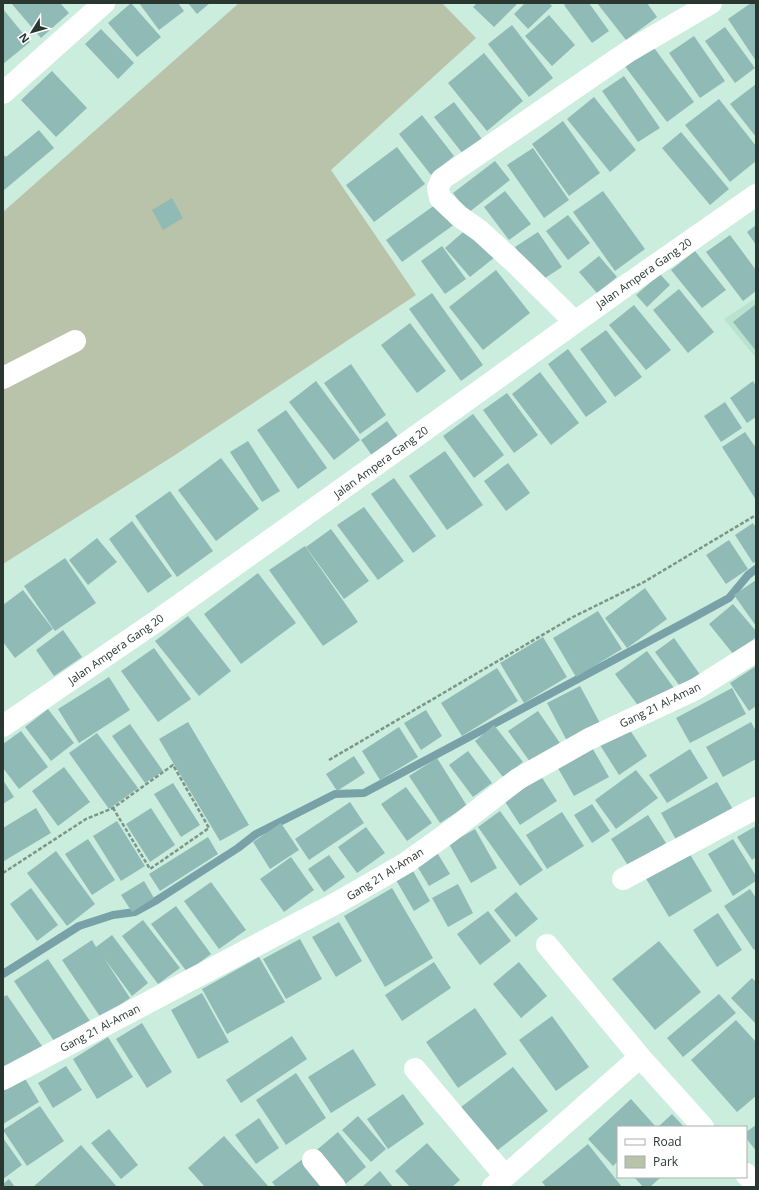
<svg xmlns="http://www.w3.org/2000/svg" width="759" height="1190" font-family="'Open Sans',sans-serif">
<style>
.built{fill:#b8e3cf}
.green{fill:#b9c3a9}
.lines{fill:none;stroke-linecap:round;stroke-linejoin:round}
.stream{stroke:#78a2a8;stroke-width:8}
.building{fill:#90bab5}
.path{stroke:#7d9589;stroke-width:2.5;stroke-dasharray:4 2;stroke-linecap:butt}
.minor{stroke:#fff;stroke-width:22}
.labels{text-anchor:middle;stroke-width:3.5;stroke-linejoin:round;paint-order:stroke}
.street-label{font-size:11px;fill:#293730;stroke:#fff}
</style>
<rect width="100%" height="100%" fill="#cbeddd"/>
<!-- built -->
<path class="built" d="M756 298V358L724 319Z"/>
<!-- green -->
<path class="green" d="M239 3H442L476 38 331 170 416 295 175 455 3 564V212Z"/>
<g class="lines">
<!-- stream -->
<path class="stream" d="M3 974 79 926 113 915 135 912 157 900 238 848 256 834 335 794 364 793 687 621 729 598 748 575 756 569"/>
</g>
<!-- building -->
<path class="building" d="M11 3H60L69 13 41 38Z
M131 3 161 37 137 57 108 23Z
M139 3H178L184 11 159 30Z
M188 3H210L197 14Z
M477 3H516L517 4 494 27 473 7Z
M525 3H549L552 6 528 29 514 14Z
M566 3H589L609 31 592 43 564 5Z
M597 3H647L657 17 626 40Z
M751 3H756V61L728 19Z
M3 9 30 42 3 64Z
M549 15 575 45 552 66 525 36Z
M512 25 553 78 529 97 488 44Z
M725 27 755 68 735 83 705 41Z
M101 29 134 63 118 79 85 44Z
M694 36 725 81 700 98 669 53Z
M649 41 694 102 667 122 621 61Z
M484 53 523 101 487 131 448 83Z
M52 71 87 108 56 137 21 100Z
M624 76 660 128 638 142 602 91Z
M756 84V137L730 104Z
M594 97 636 150 610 172 567 119Z
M719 99 756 146V161L730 182 685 125Z
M454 102 482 139 463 154 434 117Z
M422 115 454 156 431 175 399 134Z
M563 121 600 173 569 196 532 144Z
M39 130 54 148 3 191V154L6 157Z
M681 132 729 189 710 205 662 148Z
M397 147 425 184 374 222 346 185Z
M533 148 569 200 544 218 507 165Z
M495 161 510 180 468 213 453 193Z
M505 191 531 224 509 240 484 207Z
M603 191 645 249 615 271 573 212Z
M172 198 183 218 163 230 152 210Z
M439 202 455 224 402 262 386 240Z
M568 215 590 243 568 260 546 231Z
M756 225V245L747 232Z
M470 226 495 257 470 277 445 248Z
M538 232 562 267 539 282 515 247Z
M730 235 756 270V291L743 301 706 252Z
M442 246 466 279 445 294 421 261Z
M695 251 726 290 702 308 671 270Z
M599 256 617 277 597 293 579 272Z
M496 270 530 313 483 350 449 307Z
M660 274 670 285 647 307 636 295Z
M679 289 714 332 688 353 653 310Z
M432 293 483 365 461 381 409 309Z
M756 304V351L733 322Z
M634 305 671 350 646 370 609 325Z
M410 323 446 371 417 393 381 345Z
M606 330 642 377 615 397 580 349Z
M568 349 607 402 586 417 548 364Z
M351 364 386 415 360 434 324 383Z
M540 372 579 423 551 445 512 394Z
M316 381 360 440 334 460 289 402Z
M753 381 756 386V417L747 423 730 398Z
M507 393 538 435 514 453 483 410Z
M725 402 742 428 721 442 704 416Z
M286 410 327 468 298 489 257 430Z
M473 414 504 455 474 478 443 436Z
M387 421 399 438 373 457 361 440Z
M745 432 756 448V500L722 447Z
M248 441 280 491 262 502 230 452Z
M445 451 483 505 447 530 409 476Z
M221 458 259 509 216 541 178 490Z
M508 463 530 493 506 511 484 481Z
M394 478 436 536 413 553 371 494Z
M170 491 213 551 177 577 135 516Z
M364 507 404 561 378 580 337 525Z
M132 521 172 576 148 593 109 539Z
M753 523 756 528V561L753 563 735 535Z
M331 529 369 581 344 599 306 547Z
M97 538 117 562 88 585 69 560Z
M729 540 748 569 726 584 706 555Z
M305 546 358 622 323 646 269 570Z
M65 558 96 603 55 631 24 586Z
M258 573 296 623 241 664 204 614Z
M756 580V626L734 595Z
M645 588 667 619 627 648 605 618Z
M23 590 53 629 15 658 3 642V605Z
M733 604 756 631V637L734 655 709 624Z
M598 611 622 649 576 677 553 638Z
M188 616 231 671 199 696 155 641Z
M63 630 82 657 54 676 36 650Z
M543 637 567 677 524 703 500 663Z
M674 638 701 676 682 689 655 652Z
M154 648 191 699 158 722 121 671Z
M647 651 674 688 642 711 615 674Z
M756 666V706L749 711 730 683Z
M497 668 518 701 462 736 441 703Z
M109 677 130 710 79 743 58 709Z
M580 686 600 723 567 741 547 703Z
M732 688 746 714 690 743 676 718Z
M48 709 74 743 51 761 25 727Z
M426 710 442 736 421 750 404 723Z
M538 711 562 746 533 766 508 731Z
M188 722 249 825 220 841 159 739Z
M751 722 756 731V759L723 777 706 747Z
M130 724 163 771 145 783 112 736Z
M626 724 647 756 619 775 598 742Z
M494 725 523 762 503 777 475 741Z
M399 727 418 757 380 780 362 751Z
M21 731 48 767 19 789 3 768V744Z
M97 733 138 788 109 809 69 753Z
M590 744 609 777 574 796 555 763Z
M690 749 708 778 667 803 649 775Z
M468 751 492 783 473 797 449 765Z
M354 756 365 773 337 791 326 774Z
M437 758 467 806 440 823 409 776Z
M64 767 90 802 58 826 32 791Z
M636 770 658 798 616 829 595 800Z
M541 776 557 801 520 825 504 800Z
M3 780 14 797 3 804Z
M717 782 735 813 679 845 661 813Z
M173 783 200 825 181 837 154 794Z
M406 787 432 823 407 841 381 804Z
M350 802 364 823 309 860 295 839Z
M592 804 610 831 592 843 574 815Z
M36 808 51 833 4 861 3 859V828Z
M151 808 175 845 150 862 126 824Z
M500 811 543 870 520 886 478 827Z
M562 812 584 846 547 869 526 835Z
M648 815 666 843 629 867 611 839Z
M117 821 145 866 121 881 93 836Z
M281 823 299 850 270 869 253 842Z
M756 826V857L752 860 737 837Z
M366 827 385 853 357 873 338 847Z
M475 829 497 868 471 883 449 844Z
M208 837 218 854 160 891 149 874Z
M88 839 115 880 92 895 65 854Z
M733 839 756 876V881L733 896 708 854Z
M435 849 450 874 429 886 414 861Z
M56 851 95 904 67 926 27 873Z
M688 851 712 891 669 917 645 877Z
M329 855 345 877 324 892 308 869Z
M291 857 314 890 284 912 260 879Z
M413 871 430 901 414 911 396 880Z
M144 881 154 898 132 912 121 895Z
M211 882 246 930 219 949 184 901Z
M458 884 473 913 448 927 432 898Z
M31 888 58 925 37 941 10 904Z
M392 888 433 958 385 987 344 916Z
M750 889 756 898V948L754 950 724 906Z
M516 892 538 919 516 937 494 910Z
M176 906 211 954 187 972 151 924Z
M488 911 511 941 480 965 457 934Z
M718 913 742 950 717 967 693 930Z
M143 920 180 968 158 984 122 936Z
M339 922 362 961 336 977 312 937Z
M112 935 148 983 132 996 104 958 130 998 101 1018 62 960 92 940 96 947Z
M300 939 322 979 286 999 263 959Z
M659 941 701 992 655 1030 612 979Z
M259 957 285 1002 227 1034 202 989Z
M48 959 90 1021 56 1044 14 981Z
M434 962 451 988 402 1021 385 995Z
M519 962 547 996 521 1018 493 984Z
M752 978 756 982V1024L731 998Z
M202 993 229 1042 198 1059 171 1010Z
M719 994 736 1013 683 1057 667 1038Z
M7 995 42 1046 6 1070 3 1066V997Z
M475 1008 507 1054 458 1088 426 1042Z
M552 1016 589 1067 556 1091 519 1040Z
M736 1020 756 1042V1096L737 1112 691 1060Z
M142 1023 172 1072 147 1088 116 1039Z
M292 1036 307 1059 241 1103 226 1080Z
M108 1037 133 1077 97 1099 73 1059Z
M353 1049 376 1085 331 1113 308 1077Z
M66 1066 82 1090 53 1108 38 1083Z
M513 1067 548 1111 490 1156 456 1111Z
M296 1073 326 1118 286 1145 256 1100Z
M23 1075 39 1102 3 1124V1087Z
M403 1094 424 1124 388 1149 367 1119Z
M631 1099 656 1127H618V1161L613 1166 588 1139Z
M40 1106 64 1141 27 1166 3 1130Z
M672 1114 684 1127H658Z
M358 1116 386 1149 371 1162 342 1130Z
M259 1118 279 1148 256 1164 235 1135Z
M756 1125V1151L746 1138V1132Z
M109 1129 138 1165 121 1179 91 1143Z
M338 1132 366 1167 342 1187 312 1154Z
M224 1136 269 1187H205L188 1168Z
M3 1138 22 1165 3 1179Z
M427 1143 460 1180 452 1187H410L395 1171Z
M588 1144 622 1187H546L542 1182Z
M81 1145 117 1187H33Z
M304 1158 324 1187H276L272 1182Z
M380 1171 393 1187H362Z
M634 1177H661L650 1187H643Z
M9 1179 15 1187H3V1184Z"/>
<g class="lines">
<!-- path -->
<path class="path" d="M329 760 573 617 644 582 756 515
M3 873 86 819 113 808 173 765 209 828 150 869 113 808"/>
<!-- minor -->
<path class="minor" d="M3 93 104 3
M575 322 515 263 480 231 459 216 440 198 438 188 442 179 629 51 711 3
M3 378 75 341
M3 726 161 618 471 397 624 287 756 195
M623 879 756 808
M547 945 640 1057 703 1127
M415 1069 505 1176
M3 1079 342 900 406 863 448 833 518 779 589 739 696 689 756 651
M313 1160 335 1187
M746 1174 756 1185
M493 1187 640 1057"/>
</g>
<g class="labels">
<!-- street labels -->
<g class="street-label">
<text transform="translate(644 273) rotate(-35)" y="4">Jalan Ampera Gang 20</text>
<text transform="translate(381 462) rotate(-36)" y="4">Jalan Ampera Gang 20</text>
<text transform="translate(116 649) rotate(-35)" y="4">Jalan Ampera Gang 20</text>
<text transform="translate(660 705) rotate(-26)" y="4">Gang 21 Al-Aman</text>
<text transform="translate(385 874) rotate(-32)" y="4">Gang 21 Al-Aman</text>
<text transform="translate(100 1028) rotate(-28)" y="4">Gang 21 Al-Aman</text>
</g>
</g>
<!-- border -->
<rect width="759" height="1190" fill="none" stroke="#293730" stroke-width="8"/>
<!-- legend -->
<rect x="617" y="1126" width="130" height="52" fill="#ffffff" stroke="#a9afac"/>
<rect x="625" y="1139" width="20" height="6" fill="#ffffff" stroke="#a9afac"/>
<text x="653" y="1146" font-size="12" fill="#293730">Road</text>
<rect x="625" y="1156" width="20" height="12" fill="#b9c3a9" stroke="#a9afac"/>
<text x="653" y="1166" font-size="12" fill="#293730">Park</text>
<!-- north arrow -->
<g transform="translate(32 32) rotate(233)" stroke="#ffffff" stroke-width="3" paint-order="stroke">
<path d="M0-3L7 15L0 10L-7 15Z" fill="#293730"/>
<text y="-6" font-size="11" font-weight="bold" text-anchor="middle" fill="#293730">N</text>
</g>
</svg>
